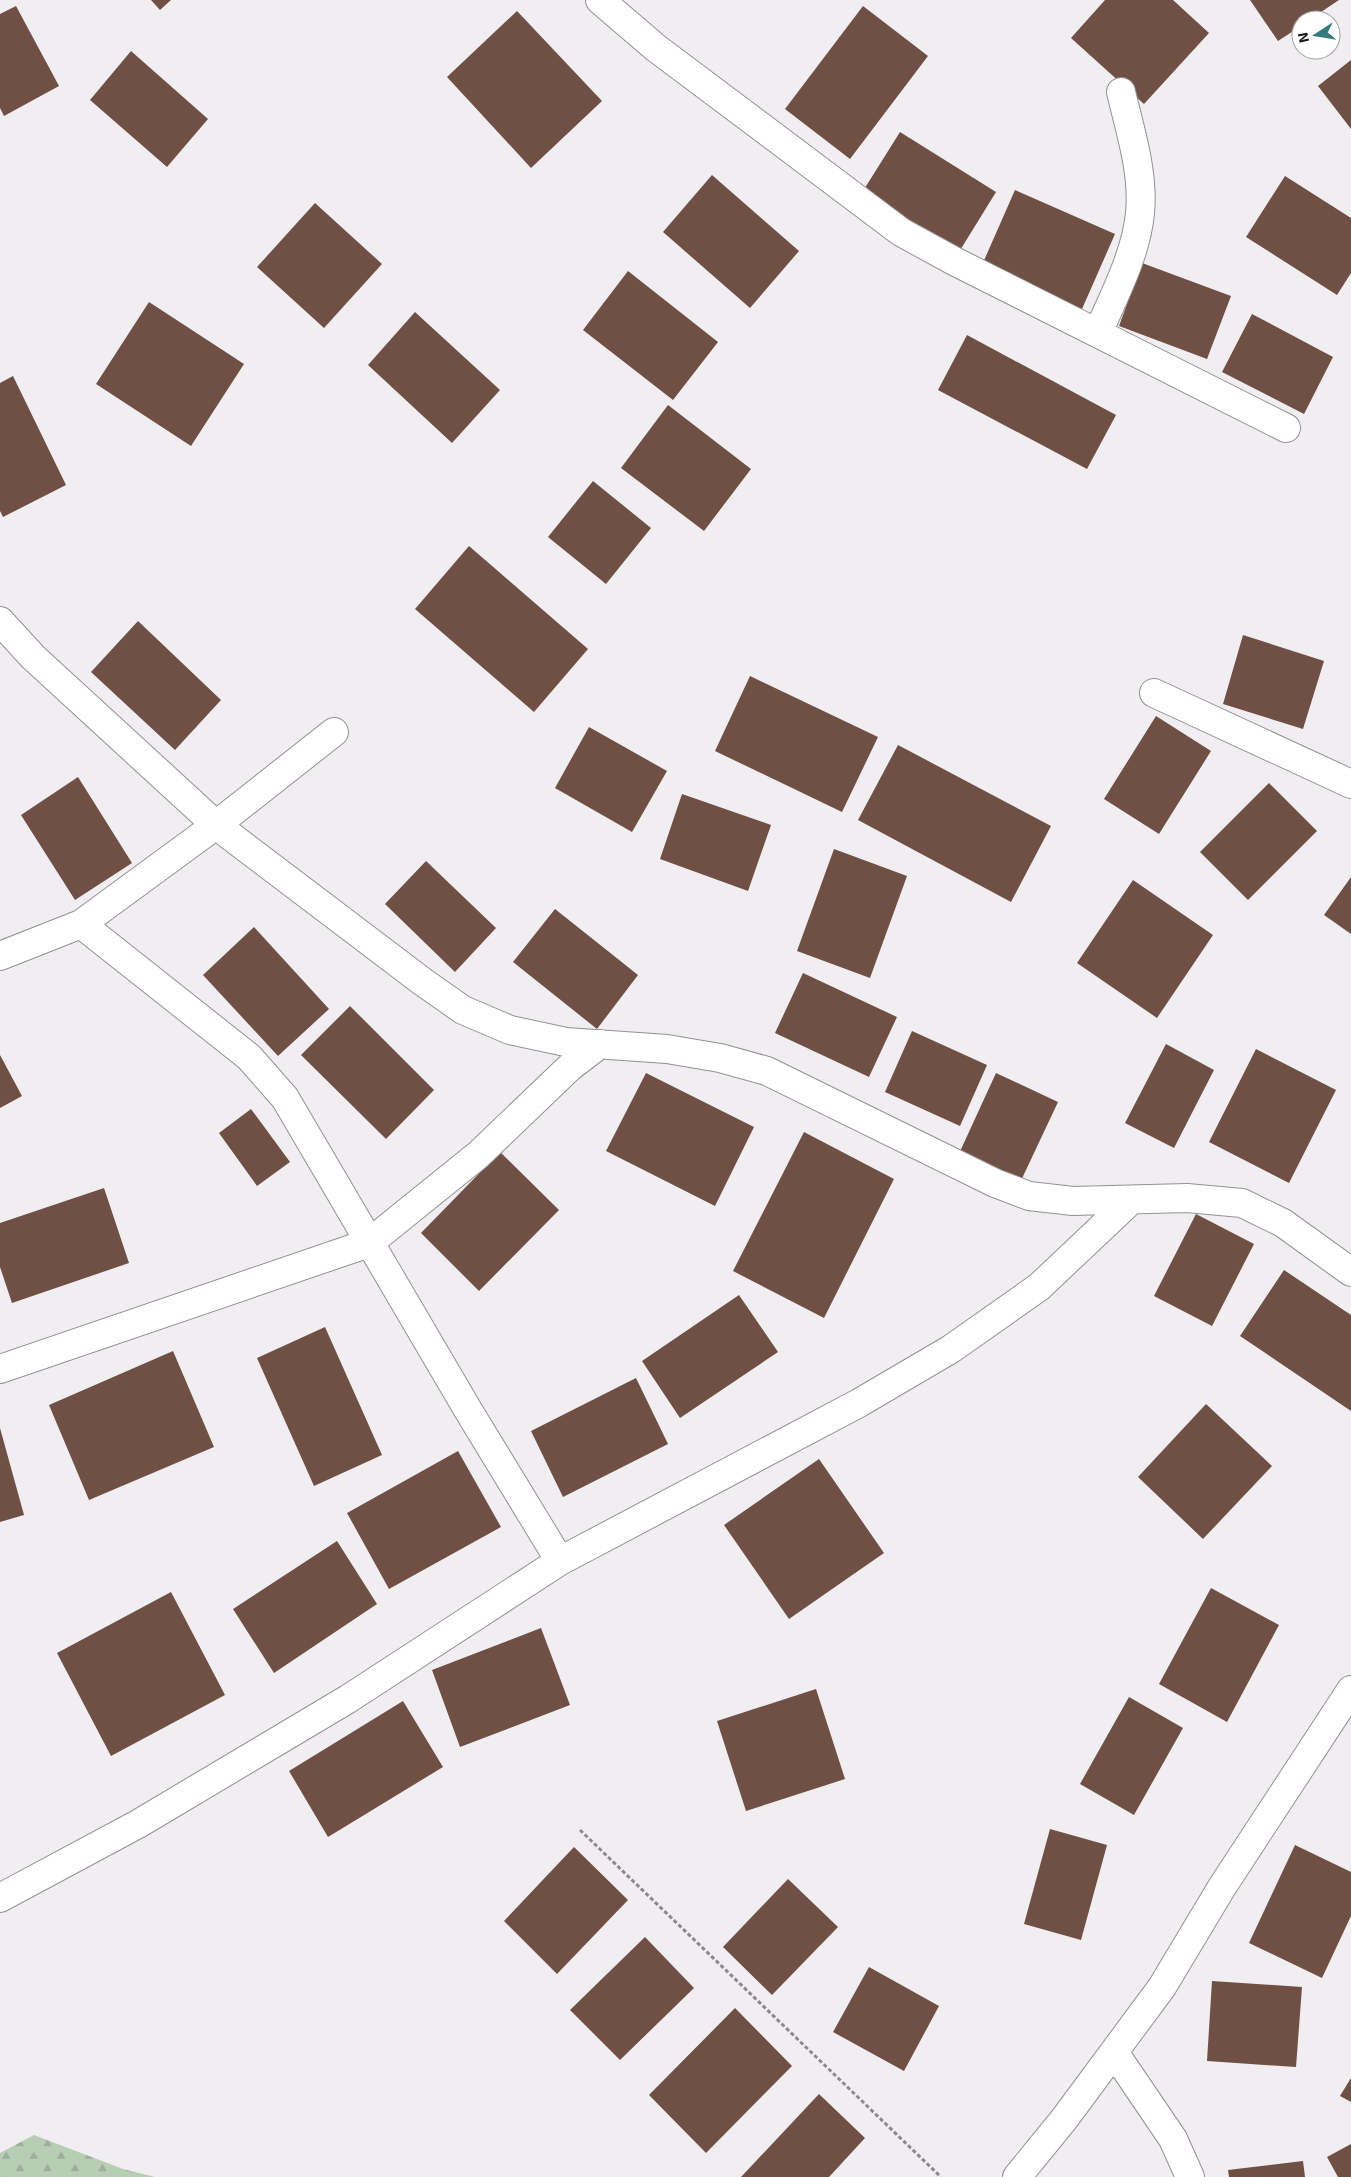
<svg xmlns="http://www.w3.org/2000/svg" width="1351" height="2177" font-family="'Exo 2',sans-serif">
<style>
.forest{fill:url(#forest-firs)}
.building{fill:#704f45}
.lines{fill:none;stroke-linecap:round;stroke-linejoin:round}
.minor-casing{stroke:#939194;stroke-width:30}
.path{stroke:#8b898b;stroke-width:3;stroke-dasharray:4 2.5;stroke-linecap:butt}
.minor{stroke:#fff;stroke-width:28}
</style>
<defs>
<pattern id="forest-firs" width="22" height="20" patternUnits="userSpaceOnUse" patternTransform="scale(1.25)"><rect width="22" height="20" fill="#b7ceb4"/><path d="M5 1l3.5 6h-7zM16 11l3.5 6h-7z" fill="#9db09a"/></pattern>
</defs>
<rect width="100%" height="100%" fill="#f0eef1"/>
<!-- forest -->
<path class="forest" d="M34 2135 123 2169 155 2177H0V2153Z"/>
<!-- building -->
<path class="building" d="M151 0H171L160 10Z
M1105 0H1173L1209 33 1144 104 1071 38Z
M1250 0H1339L1309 20H1301V26L1278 41Z
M16 6 59 86 4 116 0 108V14Z
M863 6 928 56 850 159 785 109Z
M517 11 602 101 531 168 447 77Z
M131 51 208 119 167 167 90 100Z
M1351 60V129L1318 86Z
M900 132 996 192 959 252 863 191Z
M712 175 799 251 750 308 663 232Z
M1285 176 1351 218V273L1337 295 1246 237Z
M1015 190 1115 234 1082 309 982 265Z
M315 203 382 264 324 328 257 267Z
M1142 263 1231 296 1207 359 1119 326Z
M628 271 718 342 673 400 583 330Z
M149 302 244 364 191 446 96 384Z
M415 312 500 390 452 443 368 365Z
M1252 314 1333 357 1304 414 1222 372Z
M967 335 1116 415 1087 469 938 390Z
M13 376 66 485 3 517 0 511V383Z
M668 405 751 469 704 531 621 468Z
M593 481 651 528 606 584 548 537Z
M469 546 588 649 534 712 415 609Z
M138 621 221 700 175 750 91 672Z
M1243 635 1324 661 1303 729 1223 704Z
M750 676 878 737 842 812 715 751Z
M1156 716 1211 751 1159 834 1104 799Z
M589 727 667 771 632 832 555 788Z
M898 745 1051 826 1011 902 858 820Z
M78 777 132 863 75 900 21 815Z
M1269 783 1317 831 1248 900 1200 852Z
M682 794 771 825 748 891 660 859Z
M834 849 907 876 870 978 797 951Z
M426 861 496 928 455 972 385 904Z
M1351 877V934L1324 915Z
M1133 880 1213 935 1157 1018 1077 963Z
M555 909 638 975 597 1029 513 962Z
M254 927 329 1009 278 1056 203 975Z
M803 973 897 1017 869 1077 775 1033Z
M350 1006 434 1090 386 1139 301 1055Z
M912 1031 987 1065 960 1126 885 1092Z
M1166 1044 1214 1070 1174 1148 1125 1123Z
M1256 1049 1336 1090 1289 1183 1209 1142Z
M0 1055 22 1096 0 1108Z
M646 1073 754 1127 715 1206 606 1151Z
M996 1073 1058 1102 1018 1187 957 1158Z
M251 1109 290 1162 257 1186 219 1133Z
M804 1132 894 1179 824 1318 733 1271Z
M500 1152 559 1210 479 1291 421 1233Z
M104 1188 129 1263 12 1303 0 1267V1223Z
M1196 1214 1254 1244 1212 1326 1154 1296Z
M1284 1270 1351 1315V1411L1240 1336Z
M739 1295 778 1352 680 1418 642 1361Z
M325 1327 382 1455 314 1486 257 1358Z
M173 1351 214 1447 89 1500 49 1405Z
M636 1378 668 1444 563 1497 531 1431Z
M1206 1404 1272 1466 1203 1539 1138 1477Z
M0 1428 24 1515 0 1522Z
M458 1451 501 1527 389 1589 347 1513Z
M819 1459 884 1553 789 1619 724 1525Z
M337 1541 377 1604 274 1673 233 1609Z
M1211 1588 1279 1625 1227 1722 1159 1684Z
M171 1592 225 1695 111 1756 57 1653Z
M541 1628 570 1705 460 1747 432 1670Z
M816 1689 845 1779 746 1811 717 1721Z
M1129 1697 1183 1728 1134 1815 1080 1784Z
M403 1701 443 1767 328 1837 289 1771Z
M1050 1829 1107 1845 1081 1940 1024 1924Z
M1295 1845 1351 1872V1916L1322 1978 1249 1943Z
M574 1847 628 1900 557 1974 504 1921Z
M788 1879 838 1927 772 1995 723 1947Z
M645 1937 694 1988 620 2060 570 2010Z
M869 1967 939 2006 904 2071 833 2032Z
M1212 1981 1302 1987 1296 2067 1207 2061Z
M735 2008 792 2066 706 2153 649 2095Z
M1351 2078V2102L1340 2096Z
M819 2094 865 2138 829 2177H741Z
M1351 2144V2177H1338L1327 2157Z
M1303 2161 1305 2177H1229L1228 2170Z"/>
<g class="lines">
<defs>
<path id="minor" d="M600 0 656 48 901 232 954 261 1286 428
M1098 333C1114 295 1136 255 1140 213 1144 173 1130 130 1121 92
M0 621 33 657 216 825 423 982 463 1010 510 1030 566 1042 667 1049 720 1058 767 1071 995 1183 1029 1196 1073 1201 1187 1198 1242 1203 1283 1223 1351 1272
M1154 693 1351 784
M81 924 249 1057 285 1098 468 1410 560 1561
M0 956 81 924 216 825 334 732
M0 1369 369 1243 478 1155 570 1067 600 1044
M0 1898 138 1824 348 1699 560 1561 859 1403 951 1349 1039 1287 1130 1201
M1114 2052 1173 2139 1190 2177
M1017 2177 1065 2118 1162 1987 1222 1887 1351 1690"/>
</defs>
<!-- minor casing -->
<use href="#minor" class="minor-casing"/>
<!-- path -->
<path class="path" d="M580 1830 941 2177"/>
<!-- minor -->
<use href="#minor" class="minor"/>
</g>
<!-- north arrow -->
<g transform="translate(1316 35) rotate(258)"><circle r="24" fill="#ffffff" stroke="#a2a1a2"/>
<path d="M0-4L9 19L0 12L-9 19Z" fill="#327b7a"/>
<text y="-8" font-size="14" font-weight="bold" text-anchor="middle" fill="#161516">N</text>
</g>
</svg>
